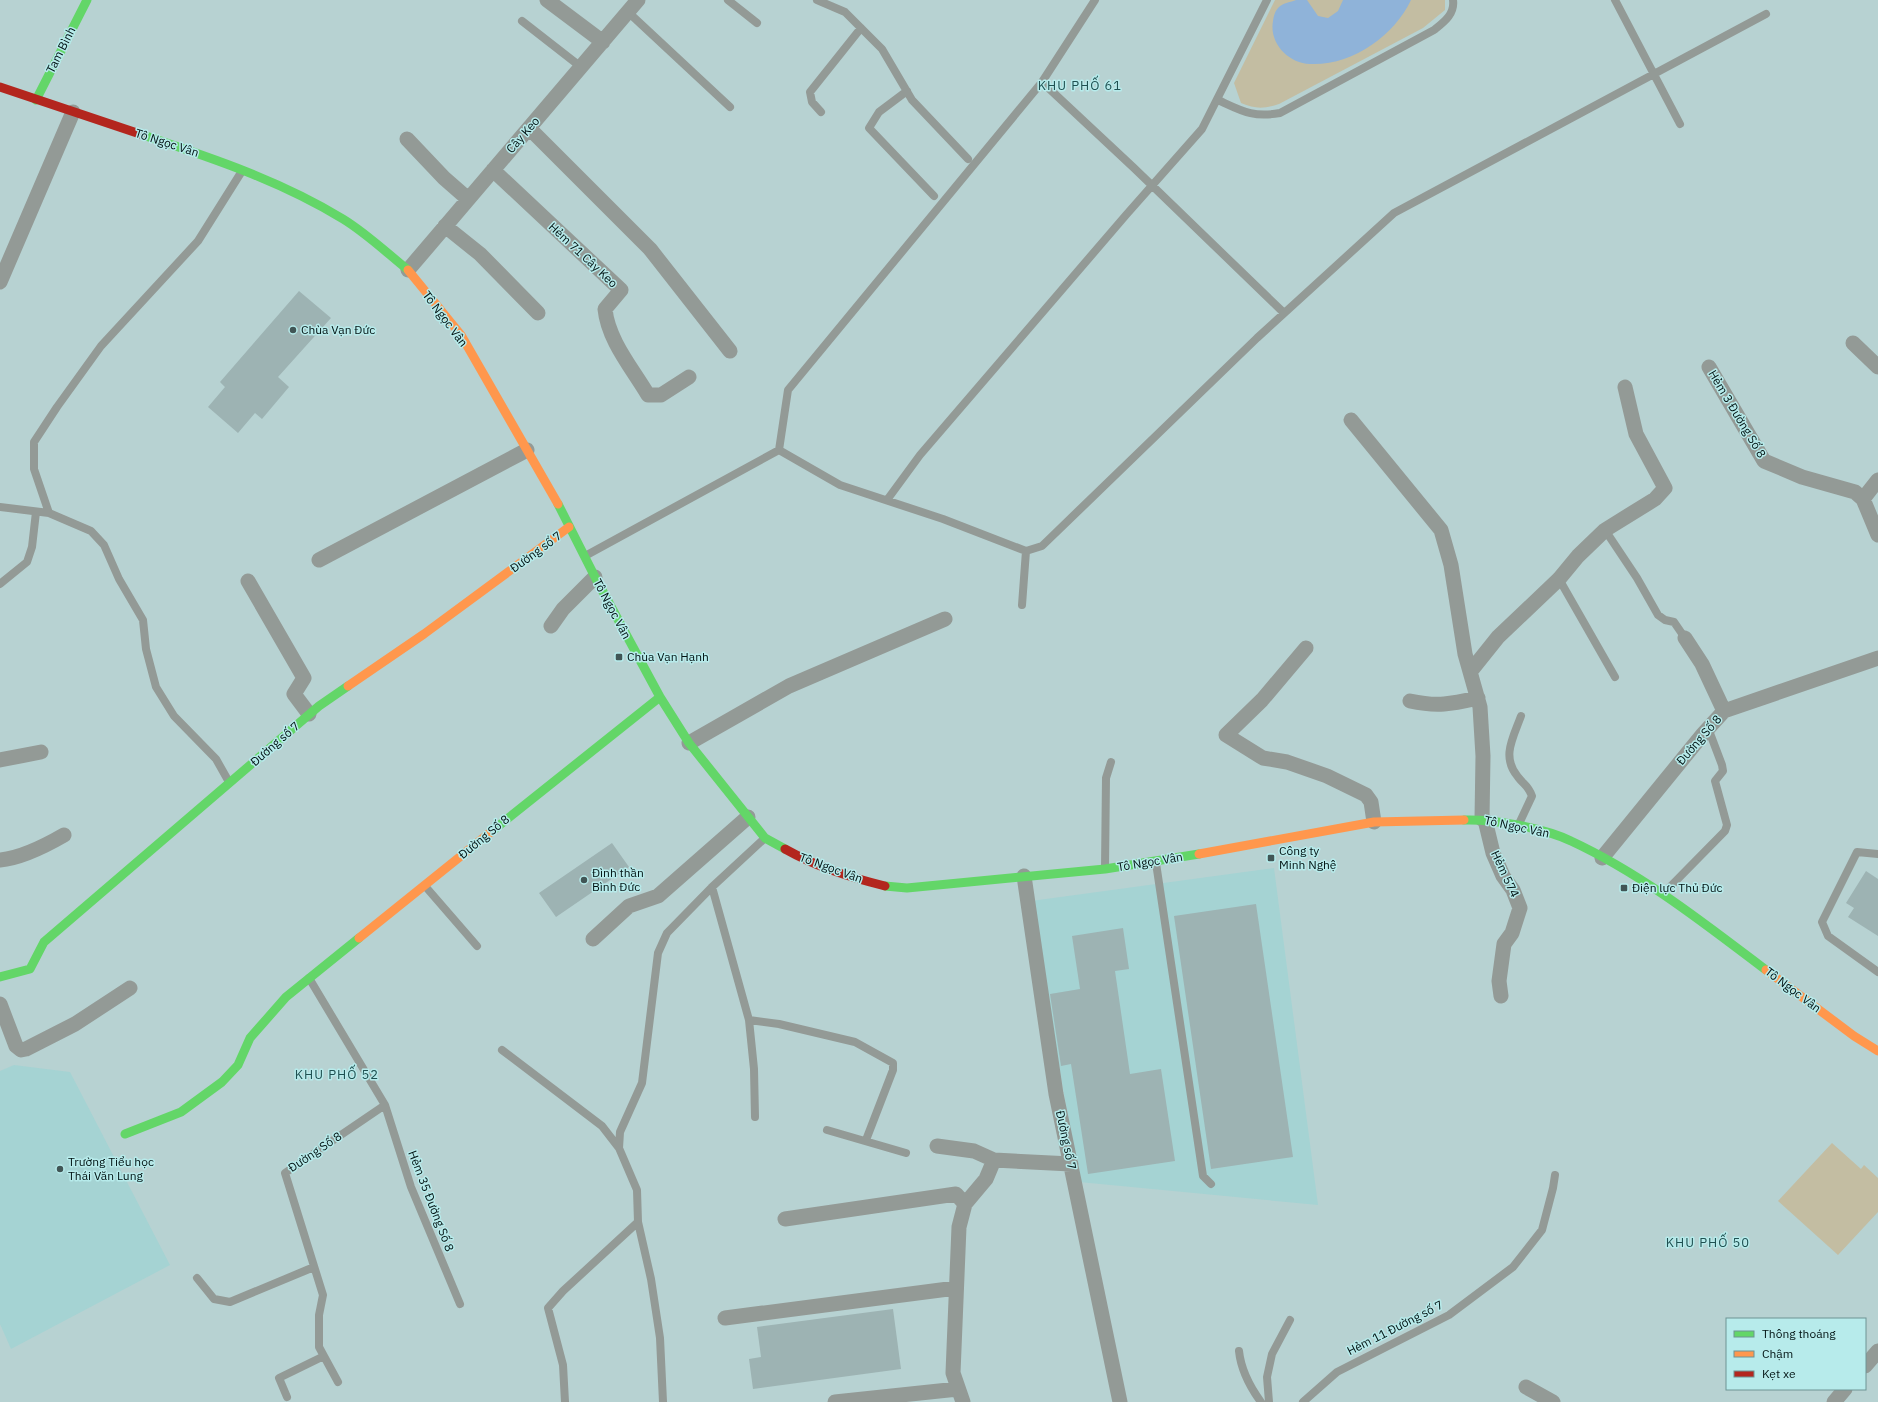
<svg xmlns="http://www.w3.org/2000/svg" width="1878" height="1402" font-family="'IBM Plex Sans',sans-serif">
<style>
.built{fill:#a5d3d3}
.green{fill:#c3bda2}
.water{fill:#8fb3d9}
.building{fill:#9db3b3}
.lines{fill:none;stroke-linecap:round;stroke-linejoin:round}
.lane{stroke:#939a96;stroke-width:8}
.street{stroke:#939a96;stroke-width:15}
.fast{stroke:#63d668;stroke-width:9}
.slow{stroke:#ff974d;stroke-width:9}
.jam{stroke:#b3261e;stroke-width:9}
.poi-dot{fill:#415555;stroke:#b7ebeb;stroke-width:1.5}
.labels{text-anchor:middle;stroke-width:3;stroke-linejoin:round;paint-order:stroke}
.street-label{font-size:12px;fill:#011212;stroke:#b7ebeb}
.poi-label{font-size:12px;fill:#011212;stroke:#b7ebeb;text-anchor:start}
.neighbourhood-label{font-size:13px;letter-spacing:1px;fill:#1f5051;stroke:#b7ebeb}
</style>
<rect width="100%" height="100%" fill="#b7d2d2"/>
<!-- built -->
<path class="built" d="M1274 868 1318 1205 1079 1182 1031 901Z
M14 1065 70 1072 170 1265 11 1349 0 1324V1071Z"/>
<!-- green -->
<path class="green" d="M1275 0H1445V10L1423 28 1279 104C1264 109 1255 109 1241 103L1234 83Z
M1832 1143 1861 1169 1864 1165 1878 1178V1212L1838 1255 1778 1201Z"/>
<!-- water -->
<path class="water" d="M1296 0H1307L1318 16 1328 18 1338 11 1343 0H1411C1394 36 1352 66 1310 64 1288 63 1269 43 1273 21 1274 15 1275 11 1279 7 1283 3 1291 2 1296 0Z"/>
<!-- building -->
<path class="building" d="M299 291 331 318 278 377 289 387 262 419 255 413 238 433 208 407 225 387 220 382Z
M612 843 629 867 556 917 539 893Z
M1866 871 1878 879V936L1848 917 1854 908 1846 903Z
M1256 904 1293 1157 1211 1169 1174 916Z
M1123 928 1129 969 1115 971 1130 1074 1161 1069 1175 1161 1088 1174 1071 1064 1061 1066 1050 994 1080 989 1072 936Z
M893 1309 901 1369 753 1389 749 1359 761 1357 757 1327Z"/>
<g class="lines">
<!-- lane -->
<path class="lane" d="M728 0 757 23
M817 0 845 12 882 49 912 100 968 159
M1095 0 1042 82 1134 168 1284 313
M1615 0 1680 124
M628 12 730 107
M522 21 581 67
M907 91 879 112 869 128 934 196
M1218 100C1242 111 1253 118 1280 113L1434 30C1444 22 1455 14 1453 0
M821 112 812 102 810 92 861 28
M779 450 788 390 1042 82
M887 500 920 455 1126 215 1202 129 1267 0
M0 507 49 513 91 531 104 545 119 579 143 620 146 649 156 687 174 716 216 759 229 782
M49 513 34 469V442L57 407 101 346 198 241 242 171
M1605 530 1637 578 1658 615 1665 620 1674 622 1685 638
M585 556 779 450 840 485 943 519 1026 551 1042 546 1257 338 1394 213 1766 14
M1559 579 1615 677
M0 584 27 562 32 547 36 512
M1022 605 1026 551
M1518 826 1532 796C1528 785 1524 785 1518 777 1501 757 1513 738 1521 716
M1878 854 1857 852 1822 922 1828 936 1878 972
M1156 863 1203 1176 1211 1184
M1105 868 1106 778 1111 762
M425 886 477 946
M712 887 749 1020 779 1024 855 1042 893 1063V1070L866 1140
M1663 894 1725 831 1727 825 1715 781 1723 771 1722 765 1708 728
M309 978 385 1105 285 1173 323 1295 319 1315V1347L338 1382
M749 1020 754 1069 755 1117
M502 1050 602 1126 619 1148
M385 1105 411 1187 460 1304
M827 1130 906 1153
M638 1222 651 1279 660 1338 663 1402
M197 1278 214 1299 230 1302 314 1267
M1239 1351C1241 1370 1250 1387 1261 1402
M287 1397 279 1378 324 1356
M565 1402 563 1365 548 1308 563 1291 638 1222 637 1190 619 1148 620 1132 642 1083 658 953 667 933 712 887 765 838
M1269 1402 1267 1377 1272 1354 1290 1320
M1303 1402 1337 1372 1449 1315 1513 1267 1542 1230 1553 1188 1555 1175"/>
<!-- street -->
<path class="street" d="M547 0 603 42
M529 128 650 249 730 351
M407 139 444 178 468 199
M493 170 621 290 605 309C608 340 632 368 648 395H661L689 377
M445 226 480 254 538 313
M408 270 638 0
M0 282 73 112
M1853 343 1878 367
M1709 367 1764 461 1802 477 1855 492 1863 499 1878 535
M1351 420 1441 530 1451 565 1465 654 1480 707 1483 756 1482 819
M1863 499 1878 480
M319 560 527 450
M248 581 304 678 294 694 309 714
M551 626 563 609 595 577
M1685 638 1702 664 1724 711
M1306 648 1262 700 1226 735 1263 758 1287 762 1327 776 1366 795 1371 802 1374 822
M1470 672 1498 637 1559 579 1578 556 1605 530 1655 499 1665 488 1636 434 1625 387
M1410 701C1438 707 1451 704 1478 698
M689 743 789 686 945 619
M0 760 41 752
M1485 820 1493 853 1503 876 1513 890 1520 908 1512 933 1504 944 1499 981 1501 996
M1602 858 1703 734 1724 711 1878 658
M0 860C22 858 45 846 64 835
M1024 876 1056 1094 1120 1402
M593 939 629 906 658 896 748 817
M0 1004 16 1046 21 1050 26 1049 75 1024 130 988
M937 1146 974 1151 994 1160 1071 1164
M785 1219 956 1194 965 1204
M725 1318 956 1288
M1865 1366 1878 1351
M1526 1387 1553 1402
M835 1402 958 1389
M963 1402 953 1373 959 1227 965 1204 986 1179 994 1160
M1834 1402 1845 1389"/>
<!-- fast -->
<path class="fast" d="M36 100 87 0
M143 135C212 158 281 181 343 219 366 233 387 253 408 270
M558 504 595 577 660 697 689 743 765 838 785 849
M1464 820C1493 819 1545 828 1571 841 1642 874 1704 923 1766 970
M492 831 660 697
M885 886 907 888 1105 869 1199 854
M0 977 30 969 44 942 319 706 348 686
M125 1134 181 1112 222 1082 238 1065 250 1038 286 997 359 938"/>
<!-- slow -->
<path class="slow" d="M408 270 461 335 558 504
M348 686 424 634 569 527
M1199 854 1374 822 1464 820
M359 938 492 831
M1766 970 1854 1036 1878 1051"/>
<!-- jam -->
<path class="jam" d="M0 87 143 135
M785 849C817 867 849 877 885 886"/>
</g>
<!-- markers -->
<g class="poi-dot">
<circle cx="293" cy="330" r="4"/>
<rect x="615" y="653" width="8" height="8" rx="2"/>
<rect x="1267" y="854" width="8" height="8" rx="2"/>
<circle cx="584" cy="880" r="4"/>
<rect x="1620" y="884" width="8" height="8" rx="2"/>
<circle cx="60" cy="1169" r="4"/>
</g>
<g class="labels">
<!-- street labels -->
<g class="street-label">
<text transform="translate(61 50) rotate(-63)" y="4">Tam Bình</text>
<text transform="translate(523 135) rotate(-49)" y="4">Cây Keo</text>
<text transform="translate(167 143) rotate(18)" y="4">Tô Ngọc Vân</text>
<text transform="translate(583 255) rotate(43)" y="4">Hẻm 71 Cây Keo</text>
<text transform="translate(445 319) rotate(53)" y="4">Tô Ngọc Vân</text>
<text transform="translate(1737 414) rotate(59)" y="4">Hẻm 3 Đường Số 8</text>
<text transform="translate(536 552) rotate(-36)" y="4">Đường số 7</text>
<text transform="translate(612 609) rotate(62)" y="4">Tô Ngọc Vân</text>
<text transform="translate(1699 740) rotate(-49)" y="4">Đường Số 8</text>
<text transform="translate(275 744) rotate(-41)" y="4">Đường số 7</text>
<text transform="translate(1517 827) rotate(12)" y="4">Tô Ngọc Vân</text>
<text transform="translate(484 837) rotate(-39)" y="4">Đường Số 8</text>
<text transform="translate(1150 862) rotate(-9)" y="4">Tô Ngọc Vân</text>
<text transform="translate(831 868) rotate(20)" y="4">Tô Ngọc Vân</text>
<text transform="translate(1505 874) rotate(65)" y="4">Hẻm 574</text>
<text transform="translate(1793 990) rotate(37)" y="4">Tô Ngọc Vân</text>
<text transform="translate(1066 1140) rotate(78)" y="4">Đường số 7</text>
<text transform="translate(315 1152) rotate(-34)" y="4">Đường Số 8</text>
<text transform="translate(431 1201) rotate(69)" y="4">Hẻm 35 Đường Số 8</text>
<text transform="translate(1395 1328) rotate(-27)" y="4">Hẻm 11 Đường số 7</text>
</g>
<!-- poi labels -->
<g class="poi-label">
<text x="301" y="334">Chùa Vạn Đức</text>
<text x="627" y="661">Chùa Vạn Hạnh</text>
<text x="1279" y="855">Công ty<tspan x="1279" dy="14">Minh Nghệ</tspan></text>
<text x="592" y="877">Đình thần<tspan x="592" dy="14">Bình Đức</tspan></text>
<text x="1632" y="892">Điện lực Thủ Đức</text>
<text x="68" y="1166">Trường Tiểu học<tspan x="68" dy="14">Thái Văn Lung</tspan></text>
</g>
<!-- neighbourhood labels -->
<g class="neighbourhood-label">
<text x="1080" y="90">KHU PHỐ 61</text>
<text x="337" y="1079">KHU PHỐ 52</text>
<text x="1708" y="1247">KHU PHỐ 50</text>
</g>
</g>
<!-- legend -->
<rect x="1726" y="1318" width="140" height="72" fill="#b7ebeb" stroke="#6e9494"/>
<rect x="1734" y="1331" width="20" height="6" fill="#63d668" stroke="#6e9494"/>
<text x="1762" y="1338" font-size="12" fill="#011212">Thông thoáng</text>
<rect x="1734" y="1351" width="20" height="6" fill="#ff974d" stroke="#6e9494"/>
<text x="1762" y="1358" font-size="12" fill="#011212">Chậm</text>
<rect x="1734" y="1371" width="20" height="6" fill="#b3261e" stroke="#6e9494"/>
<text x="1762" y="1378" font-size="12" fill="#011212">Kẹt xe</text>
</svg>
